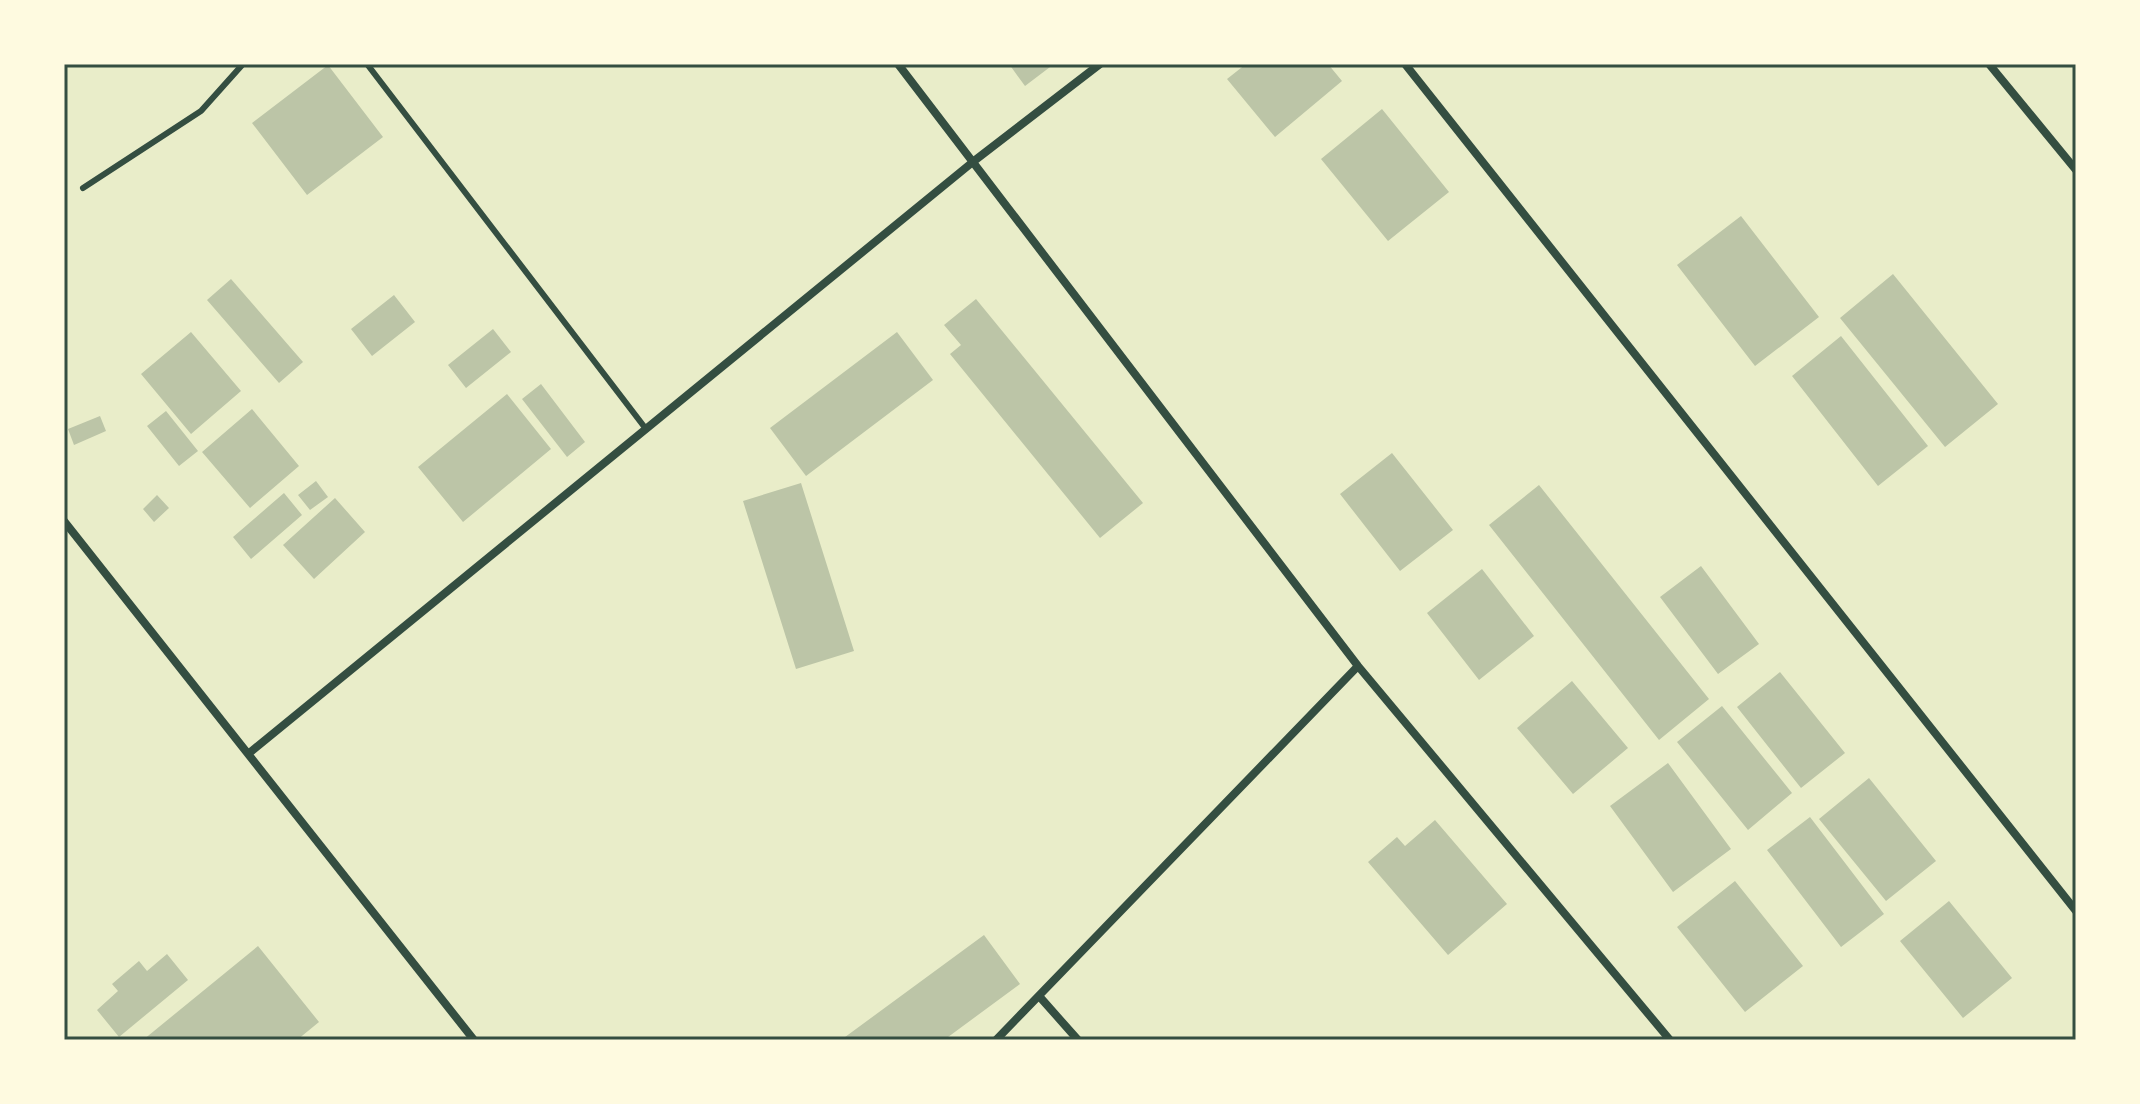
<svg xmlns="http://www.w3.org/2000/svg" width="2140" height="1104" font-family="'Nunito Sans',sans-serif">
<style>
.building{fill:#bcc5a7}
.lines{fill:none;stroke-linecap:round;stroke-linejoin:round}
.service{stroke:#344e41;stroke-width:6}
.minor{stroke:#344e41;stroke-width:8}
.neatline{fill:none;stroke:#344e41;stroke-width:3}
</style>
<rect width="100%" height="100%" fill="#e9edc9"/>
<!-- building -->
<path class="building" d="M1009 64H1054L1025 86Z
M1246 64H1328L1342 81 1275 137 1227 79Z
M328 65 383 137 307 195 252 123Z
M1382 109 1449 192 1388 241 1321 159Z
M1741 216 1819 317 1755 366 1677 265Z
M1893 274 1998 404 1945 447 1840 318Z
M231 279 303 362 279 383 207 300Z
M394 295 415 322 372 356 351 329Z
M976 299 1143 503 1100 538 950 354 961 345 944 325Z
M493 329 511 352 466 388 448 365Z
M191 332 241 391 191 434 141 374Z
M897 332 933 380 806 476 770 428Z
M1841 336 1928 446 1878 486 1792 376Z
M541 384 585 442 567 457 522 399Z
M507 394 551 449 463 522 418 467Z
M252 409 299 466 250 508 202 452Z
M166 411 198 451 179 466 147 426Z
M100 416 106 431 74 445 68 429Z
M1392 453 1453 530 1400 571 1340 494Z
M316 481 328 497 310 510 298 495Z
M801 483 854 651 796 669 743 501Z
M1539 485 1709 699 1659 740 1489 525Z
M284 493 302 515 251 559 233 537Z
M157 495 169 508 154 522 143 509Z
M335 498 365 532 314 579 283 545Z
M1701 566 1759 644 1718 674 1660 597Z
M1482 569 1534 636 1479 680 1427 613Z
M1780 672 1845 753 1801 788 1737 707Z
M1572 681 1628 748 1573 794 1517 728Z
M1722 706 1792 793 1748 830 1677 742Z
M1668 763 1731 849 1673 892 1610 806Z
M1869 778 1936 861 1886 901 1819 819Z
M1810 817 1884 914 1841 947 1767 850Z
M1435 820 1507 904 1448 955 1368 862 1397 837 1405 846Z
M1735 881 1803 966 1745 1012 1677 927Z
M1949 901 2012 978 1963 1018 1900 941Z
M984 935 1020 984 944 1040H841Z
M258 946 319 1022 297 1040H143Z
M167 954 188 980 119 1037 97 1010 118 991 112 984 139 961 147 971Z"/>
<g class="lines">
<!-- service -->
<path class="service" d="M367 64 646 429
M83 188 201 111 243 64"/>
<!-- minor -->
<path class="minor" d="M898 64 1358 666 1670 1040
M1405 64 2076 911
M1989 64 2076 170
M64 521 474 1040
M248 754 974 161 1100 64
M1039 996 1078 1040
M996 1040 1358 666"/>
</g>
<!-- border -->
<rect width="2140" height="1104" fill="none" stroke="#fefae0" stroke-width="132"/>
<rect x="66" y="66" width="2008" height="972" class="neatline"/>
</svg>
